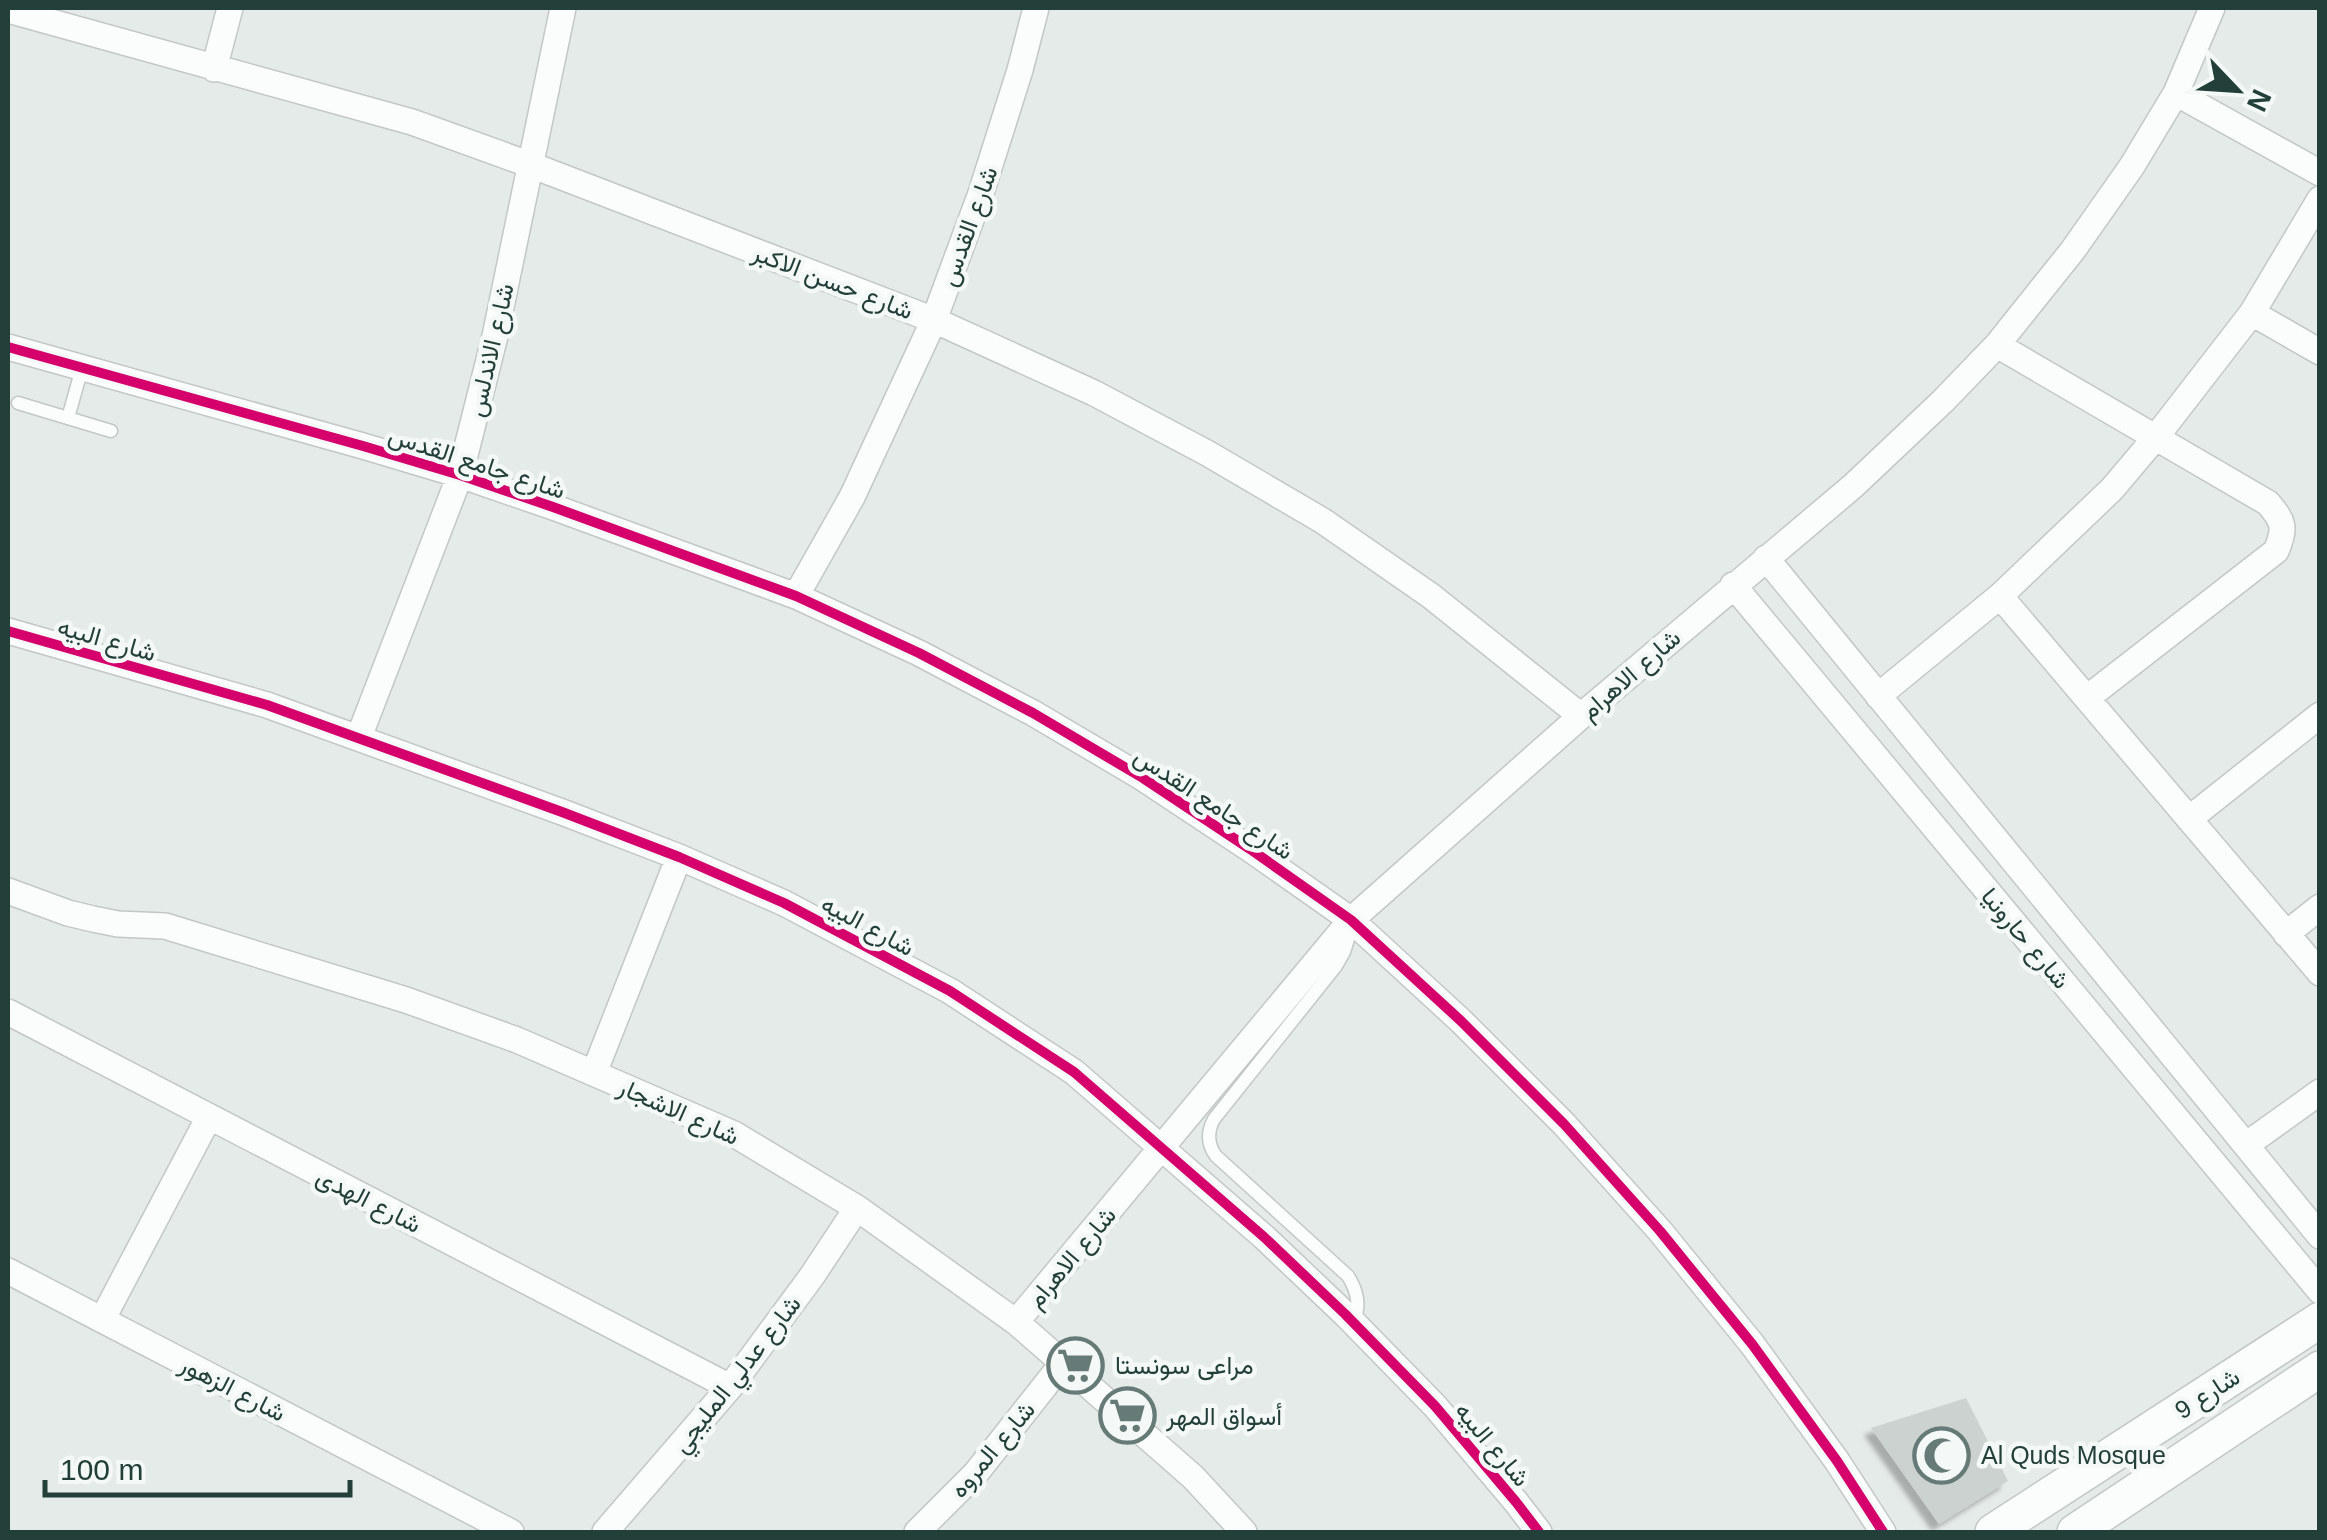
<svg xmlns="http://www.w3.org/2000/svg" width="2327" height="1540" font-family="Arial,Vazirmatn,sans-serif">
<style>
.building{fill:#ccd2d0;filter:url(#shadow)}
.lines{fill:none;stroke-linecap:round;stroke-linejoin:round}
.lane-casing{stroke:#c2c8c6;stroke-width:15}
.street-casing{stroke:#c2c8c6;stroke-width:28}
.secondary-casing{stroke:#c1c8c6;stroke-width:38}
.lane{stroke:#fbfcfc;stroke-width:12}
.street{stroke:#fbfcfc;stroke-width:25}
.secondary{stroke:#fbfcfc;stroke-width:35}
.cycleway-casing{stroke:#f4f9f7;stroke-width:16}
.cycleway{stroke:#d6006c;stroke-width:10}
.labels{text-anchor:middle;stroke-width:9;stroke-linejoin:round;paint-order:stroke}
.street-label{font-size:25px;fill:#223f3a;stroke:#f4f9f7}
.poi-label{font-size:25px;fill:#223f3a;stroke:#f4f9f7;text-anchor:start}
</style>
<defs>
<filter id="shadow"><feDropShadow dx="-7" dy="7" stdDeviation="2.5" flood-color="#0004"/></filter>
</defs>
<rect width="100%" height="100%" fill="#e5ebe9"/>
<!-- building -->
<path class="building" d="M1966 1398 2008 1481 1939 1524 1871 1428Z"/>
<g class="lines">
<defs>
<path id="lane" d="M18 403 111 431
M68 418 82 368
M1350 933 1344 952 1336 966 1214 1119C1207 1132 1207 1144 1216 1156L1348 1276C1358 1292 1360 1305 1354 1323"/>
<path id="street" d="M8 10 412 122 531 165 934 320 1094 393 1207 453 1323 521 1431 596 1581 716
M214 69 230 8
M2176 93 2320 173
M2252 313 2320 352
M1997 345 2268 503C2284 522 2286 528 2276 551L2087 698
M8 347 363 446 460 475 553 507 796 596 919 653 1033 713 1143 778 1250 849 1351 920 1461 1021 1564 1124 1660 1231 1752 1344 1837 1461 1883 1532
M1766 558 2320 1236
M1733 585 2320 1291
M796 596 852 497 934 320 981 193 1020 70 1036 8
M2000 596 2320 973
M8 631 267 705 562 812 679 857 784 903 950 991 1074 1072 1264 1237 1345 1314 1435 1406 1516 1502 1539 1532
M1878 696 2000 596 2112 489 2156 437 2252 313 2320 199
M359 737 460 475 495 336 563 8
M2189 819 2320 715
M8 891 68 913 93 919 118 924 165 926 406 1000 517 1040 734 1134 857 1208 1016 1322 1193 1477 1244 1532
M2286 934 2320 907
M8 1012 730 1387
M594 1073 679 857
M2246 1145 2320 1092
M8 1271 511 1532
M102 1320 209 1117
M1016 1322 1351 920 1581 716 1853 486 1943 401 1997 345 2073 250 2132 166 2176 93 2212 8
M605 1532 730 1387 812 1276 857 1208
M917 1532 976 1473 1063 1363"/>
<path id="secondary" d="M1993 1532 2320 1320
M2075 1532 2320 1369"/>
</defs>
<!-- lane casing -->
<use href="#lane" class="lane-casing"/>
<!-- street casing -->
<use href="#street" class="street-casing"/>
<!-- secondary casing -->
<use href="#secondary" class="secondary-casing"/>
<!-- lane -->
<use href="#lane" class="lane"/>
<!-- street -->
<use href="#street" class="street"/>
<!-- secondary -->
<use href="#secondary" class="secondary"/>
<defs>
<path id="cycleway" d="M8 347 363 446 460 475 553 507 796 596 919 653 1033 713 1143 778 1250 849 1351 920 1461 1021 1564 1124 1660 1231 1752 1344 1837 1461 1883 1532
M8 631 267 705 562 812 679 857 784 903 950 991 1074 1072 1264 1237 1345 1314 1435 1406 1516 1502 1539 1532"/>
</defs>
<!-- cycleway casing -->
<use href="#cycleway" class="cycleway-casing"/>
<!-- cycleway -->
<use href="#cycleway" class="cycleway"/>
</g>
<!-- icons -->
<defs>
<symbol id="supermarket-ring" viewBox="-11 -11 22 22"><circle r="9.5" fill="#f4f9f7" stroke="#667b77" stroke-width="1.5"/><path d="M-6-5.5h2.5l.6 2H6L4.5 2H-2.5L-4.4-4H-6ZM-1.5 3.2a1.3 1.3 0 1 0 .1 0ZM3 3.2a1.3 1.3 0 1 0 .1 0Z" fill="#667b77"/></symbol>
<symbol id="mosque-ring" viewBox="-11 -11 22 22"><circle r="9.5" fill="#f4f9f7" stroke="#667b77" stroke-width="1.5"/><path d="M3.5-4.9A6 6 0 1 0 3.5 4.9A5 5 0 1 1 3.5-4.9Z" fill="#667b77"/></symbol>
</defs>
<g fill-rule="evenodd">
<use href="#supermarket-ring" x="1044" y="1334" width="63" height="63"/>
<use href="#supermarket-ring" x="1096" y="1384" width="63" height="63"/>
<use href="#mosque-ring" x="1910" y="1424" width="63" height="63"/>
</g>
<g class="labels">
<!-- street labels -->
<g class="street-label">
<text transform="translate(968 226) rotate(-70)" y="9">شارع القدس</text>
<text transform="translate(833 281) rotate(21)" y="9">شارع حسن الاكبر</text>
<text transform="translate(490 350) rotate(-77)" y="9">شارع الاندلس</text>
<text transform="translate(477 462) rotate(18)" y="9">شارع جامع القدس</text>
<text transform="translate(107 639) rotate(16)" y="9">شارع البيه</text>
<text transform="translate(1630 674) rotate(-41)" y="9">شارع الاهرام</text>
<text transform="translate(1214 803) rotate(33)" y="9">شارع جامع القدس</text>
<text transform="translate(868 925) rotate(28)" y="9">شارع البيه</text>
<text transform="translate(2026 938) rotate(50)" y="9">شارع حارونيا</text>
<text transform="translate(679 1111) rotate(24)" y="9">شارع الاشجار</text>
<text transform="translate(369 1200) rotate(27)" y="9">شارع الهدى</text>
<text transform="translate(1071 1257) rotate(-50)" y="9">شارع الاهرام</text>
<text transform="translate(736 1374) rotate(-52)" y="9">شارع عدلي المليجي</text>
<text transform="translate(233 1388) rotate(27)" y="9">شارع الزهور</text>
<text transform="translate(2207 1393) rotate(-33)" y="9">شارع 9</text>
<text transform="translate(1493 1444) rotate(50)" y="9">شارع البيه</text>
<text transform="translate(992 1449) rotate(-50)" y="9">شارع المروه</text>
</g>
<!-- poi labels -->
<g class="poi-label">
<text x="1115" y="1374">مراعى سونستا</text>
<text x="1166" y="1425">أسواق المهر</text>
<text x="1981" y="1464">Al Quds Mosque</text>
</g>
</g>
<!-- border -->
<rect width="2327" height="1540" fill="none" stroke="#223f3a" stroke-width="20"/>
<!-- north arrow -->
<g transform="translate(2237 90) rotate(115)" stroke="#f4f9f7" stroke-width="8" paint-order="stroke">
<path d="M0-8L18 38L0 25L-18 38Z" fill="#223f3a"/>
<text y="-15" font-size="28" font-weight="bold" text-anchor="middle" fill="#223f3a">N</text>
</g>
<!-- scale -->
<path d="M45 1480v15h305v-15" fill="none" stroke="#223f3a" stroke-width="5"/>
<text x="60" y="1480" font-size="30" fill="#223f3a" stroke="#f4f9f7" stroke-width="8" paint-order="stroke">100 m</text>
</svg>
